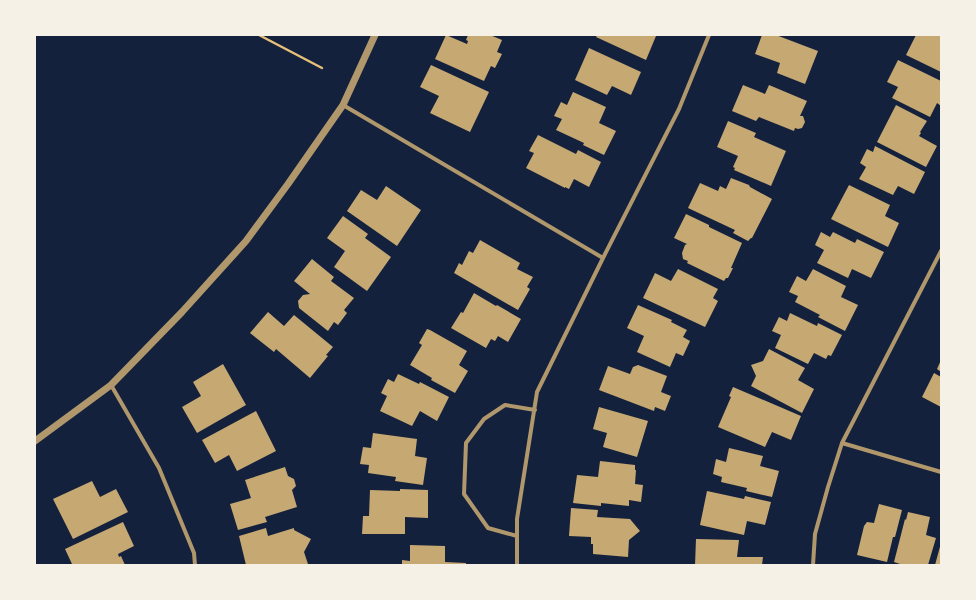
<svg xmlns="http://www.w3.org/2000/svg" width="976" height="600" font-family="'PT Serif',serif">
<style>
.building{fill:#c6a872}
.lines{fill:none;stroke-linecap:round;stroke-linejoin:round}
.path{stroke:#e5c07b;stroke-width:2.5}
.minor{stroke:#b1986c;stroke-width:4}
.tertiary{stroke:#b1986c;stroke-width:7}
</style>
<rect width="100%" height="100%" fill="#14213d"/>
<!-- building -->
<path class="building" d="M446 35 467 44 468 41 466 40 468 35H490L502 40 497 52 502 54 495 68 491 66 484 81 435 59Z
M597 35H654L656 36 646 60 596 37Z
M762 35H776L818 51 805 84 777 73 780 63 755 54Z
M916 35H941V72L906 55Z
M589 48 641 72 631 95 612 86 607 95 575 80Z
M898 60 941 81V106L937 103 930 117 892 98 898 87 887 82Z
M431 65 489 92 470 132 430 113 439 96 420 87Z
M743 85 765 94 769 85 807 101 800 116H803L805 122 802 128 798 129 795 128 794 131 759 117 756 121 732 111Z
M573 92 606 107 599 123 616 131 604 155 583 145 584 143 556 130 562 119 554 116 561 102 567 105Z
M896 105 927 121 920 132 921 133 919 136 937 146 926 167 877 142Z
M728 121 756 133 754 137 786 151 771 186 734 170 735 168 733 167 738 156 717 147Z
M538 135 576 154 578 150 601 162 589 187 574 179 569 189 565 187V188L526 168 534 153 529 151Z
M875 146 925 172 914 194 898 186 893 195 859 179 866 167 860 163 867 149 873 152Z
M731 178 749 185 750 187 772 199 752 238H751L748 241 733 233 735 230 688 208 700 183 718 191 720 186 726 189Z
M849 185 890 205 885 216 899 223 888 247 831 219Z
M386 186 421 210 397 246 347 211 361 190 377 200Z
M686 214 709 225V227L742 243 731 268H733L728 278H726L724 281 687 263 688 261 683 259 682 253 685 245 687 244 674 238Z
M343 216 368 234 365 238 391 257 367 291 334 267 345 251 327 238Z
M821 232 830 237 833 232 855 243 857 239 884 252 871 278 852 269 848 278 817 263 824 250 815 245Z
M480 240 520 263 517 269 533 277 527 287 530 289 518 310 454 273 459 263 462 265 469 251 473 253Z
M312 259 334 277 331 281 354 298 344 310 347 313 338 325 334 322 328 331 299 308 298 301 303 295 310 294 294 281Z
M678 269 718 289 713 298 718 301 705 327 643 298 655 273 671 281Z
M813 269 846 286 841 297 858 305 845 331 818 317 820 315 795 302 798 296 789 292 797 276 806 281Z
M474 293 496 306 497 305 521 319 508 342 498 336 495 341 491 339 486 348 451 328 461 312 463 313Z
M638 305 672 320 671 322 687 330 683 337 690 341 683 356 676 353 670 367 637 352 644 336 627 328Z
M268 312 284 326 294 315 333 347 326 355 328 356 310 378 276 349 274 352 250 333Z
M790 313 817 326 818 323 842 335 831 356 828 355 826 359 814 353 808 364 775 348 781 335 772 331 779 317 787 321Z
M427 329 430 330 467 351 459 365 468 371 455 393 431 380 432 378 410 365 422 345 419 343Z
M769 349 805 368 798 380 814 389 802 413 751 386 756 376 751 365 763 361Z
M941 360V372L937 369Z
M223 364 246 405 197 433 182 407 201 396 193 382Z
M638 365 667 376 661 392 671 396 665 411 655 407 654 411 599 390 608 366 630 374 633 367Z
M934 373 941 377V407L922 397Z
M398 374 419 384 420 382 449 397 437 421 420 411 412 426 380 411 387 396 381 393 388 379 394 382Z
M733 387 801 416 791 440 772 432 765 447 718 427 731 397 729 396Z
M599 407 648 421 637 457 603 447 607 433 593 429Z
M256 411 276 451 237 471 229 455 215 463 202 440Z
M373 433 417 439 415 456 427 458 423 485 395 481 396 477 368 473 369 465 360 464 363 447 371 448Z
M729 448 763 456 760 466 779 471 772 497 746 491 747 488 721 482 722 477 713 474 716 459 726 462Z
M600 461 635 465V470H636L635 484 643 485 641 502 629 500V506L601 503V506L573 503 577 475 598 477Z
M285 467 288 476 294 479 296 486 292 490 297 507 265 517 267 522 238 530 230 504 251 498 245 480Z
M92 481 100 497 116 489 128 512 73 539 53 499Z
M400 489 428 490V518L405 517V534H362L363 516H369L370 490 400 491Z
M707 491 744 499 745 496 771 502 765 525 747 521 744 535 700 525Z
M879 504 902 510 895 537H893L887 562 857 555 864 526 867 522 874 523Z
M571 508 598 510 597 517 630 519 640 531 629 540 628 557 593 554V544H591V537L569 536Z
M908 512 930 517 926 535 936 538 928 565H899L900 564 894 562 905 519 906 520Z
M123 522 134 546 118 554 119 557 121 556 125 565H69L72 564 65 549Z
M266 528 268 536 294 528V530L311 539 304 552 308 564 303 565H246L239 536Z
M696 539 739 540 737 557H763L762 565H695Z
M941 543V565H935Z
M410 545 445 546V562L466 563V565H402V560L410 561Z"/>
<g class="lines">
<!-- path -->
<path class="path" d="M259 35 322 68"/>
<!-- minor -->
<path class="minor" d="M343 105 603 258
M111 385 159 468 194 553 195 565
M842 443 941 472
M517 536 488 528 464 494 466 443 484 419 505 405 535 410
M517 565V519L537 392 603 258 679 109 709 35
M813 565 815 534 828 487 842 443 941 251"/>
<!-- tertiary -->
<path class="tertiary" d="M35 441 111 385 182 312 246 241 288 184 343 105 375 35"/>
</g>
<!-- border -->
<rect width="976" height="600" fill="none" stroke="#f6f1e7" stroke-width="72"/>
</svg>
